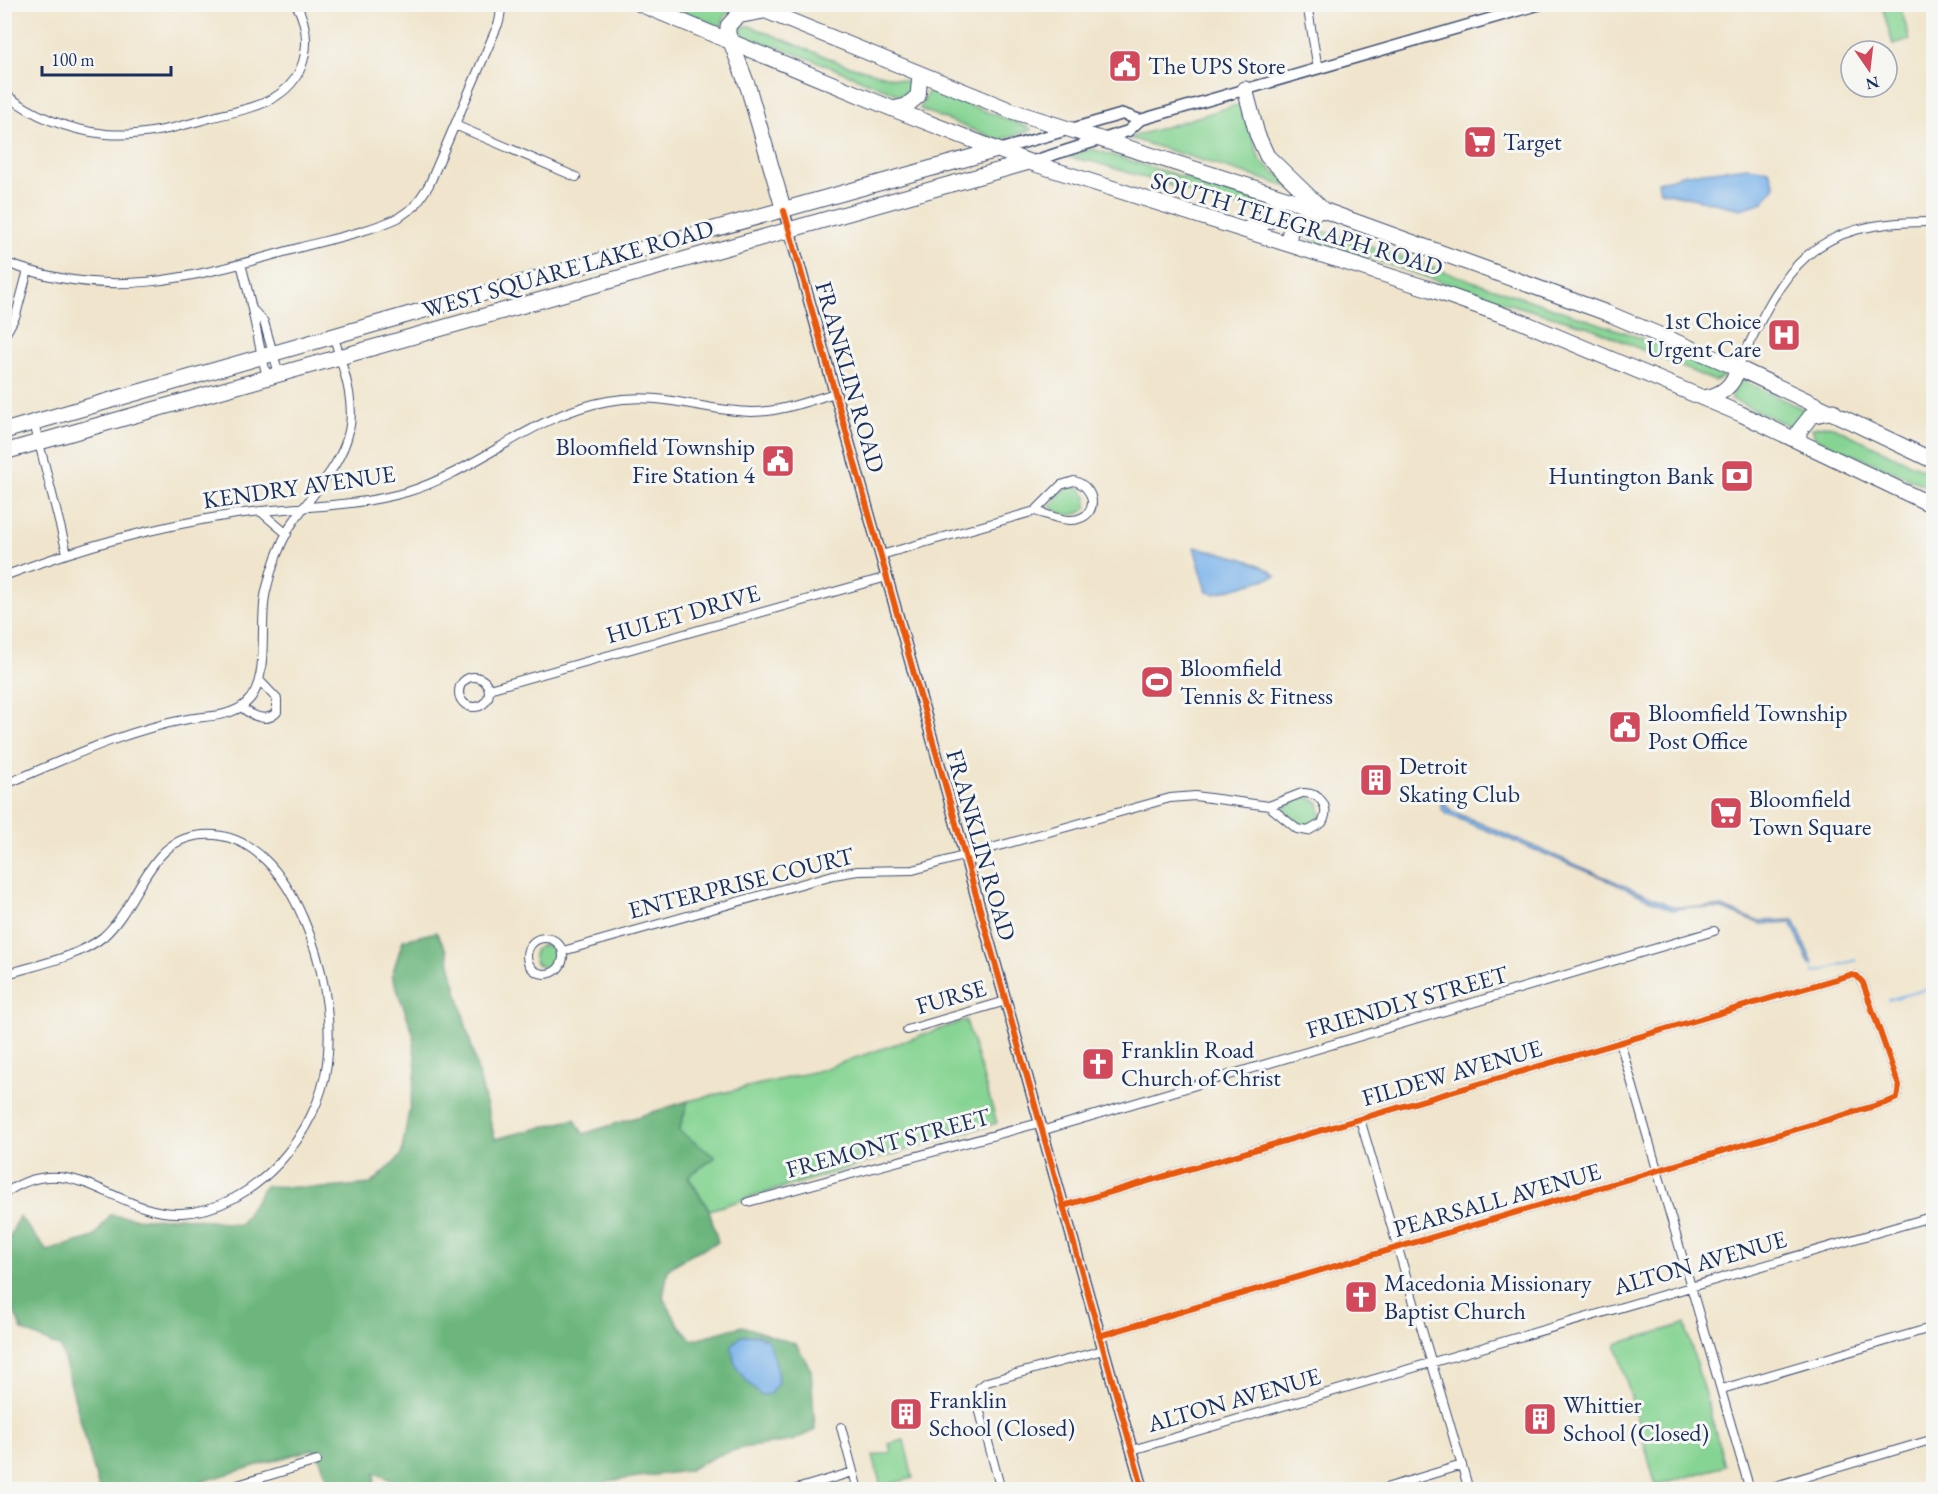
<svg xmlns="http://www.w3.org/2000/svg" width="1938" height="1494" font-family="'EB Garamond',serif">
<style>
.green{fill:#86d493;stroke:#508278;stroke-width:1.5}
.forest{fill:#6cb67d;stroke:#44726e;stroke-width:1.5}
.water{fill:#7ab3ea;stroke:#4a71a4;stroke-width:1.5}
.lines{fill:none;stroke-linecap:round;stroke-linejoin:round}
.stream{stroke:#7ab3ea;stroke-width:2}
.street-casing{stroke:#3b4a6e;stroke-width:10}
.secondary-casing{stroke:#3b4a6e;stroke-width:13}
.highway-casing{stroke:#3b4a6e;stroke-width:17}
.street{stroke:#fff;stroke-width:8}
.secondary{stroke:#fff;stroke-width:10}
.highway{stroke:#fff;stroke-width:15}
.cycleway-casing{stroke:#f6f6f2;stroke-width:10}
.cycleway{stroke:#e8590c;stroke-width:6}
.labels{text-anchor:middle;stroke-width:6;stroke-linejoin:round;paint-order:stroke}
.poi-label{font-size:24px;fill:#1b2f5e;stroke:#f6f6f2;text-anchor:start}
.street-label{font-size:24px;fill:#1b2f5e;stroke:#f6f6f2}
</style>
<rect width="100%" height="100%" fill="#f6f6f2"/>
<filter id="ink" filterUnits="userSpaceOnUse"><feTurbulence type="fractalNoise" baseFrequency=".0167" numOctaves="2"/><feDisplacementMap in="SourceGraphic" scale="12" xChannelSelector="R" yChannelSelector="G"/><feConvolveMatrix kernelMatrix="1 2 1 2 8 2 1 2 1" color-interpolation-filters="sRGB"/></filter>
<filter id="wash" filterUnits="userSpaceOnUse"><feTurbulence type="fractalNoise" baseFrequency=".008" numOctaves="4" result="noise"/><feDisplacementMap in="SourceGraphic" scale="24" xChannelSelector="R" yChannelSelector="G"/><feGaussianBlur stdDeviation="1.35" result="paint"/><feColorMatrix in="noise" values="0 0 0 0 0 0 0 0 0 0 0 0 0 0 0 0 0 1.4 0 .05"/><feComposite in="paint" operator="in"/></filter>
<g filter="url(#wash)">
<rect width="100%" height="100%" fill="#f0e5cc"/>
<!-- green -->
<path class="green" d="M669 5H722L733 9 726 15 720 27Z
M1900 5 1910 40 1893 45 1883 10Z
M742 26H750L846 65 909 82 911 91 899 95 808 58 744 36 739 30Z
M929 90 1030 128 1032 130 999 140 920 109Z
M1236 105 1243 110 1260 160 1295 189 1129 138Z
M1092 149 1264 202 1266 208 1256 212 1094 162 1065 157Z
M1309 226 1630 334 1720 370 1724 377 1714 381 1587 326 1502 302 1304 237 1300 230Z
M1740 380H1742L1807 411 1794 428 1731 399Z
M1829 425 1933 474V489L1815 438 1812 428Z
M1069 487 1080 488 1087 497 1086 508C1076 519 1061 515 1050 507L1062 491Z
M1308 797 1319 803 1321 816 1316 823 1304 826 1297 823 1283 808 1300 798Z
M534 956a11 11 0 1 1 22 0a11 11 0 1 1-22 0Z
M966 1020 997 1123 709 1210 688 1176 715 1158 679 1131 688 1101 817 1071Z
M1685 1324 1725 1466 1656 1486 1616 1344Z
M904 1440 913 1478 881 1486 873 1456 891 1452 889 1444Z"/>
<!-- forest -->
<path class="forest" d="M436 932 447 951 495 1139 575 1119 583 1134 688 1101 679 1131 715 1157 688 1177 709 1210 718 1242 691 1254 668 1269 663 1298 680 1327 692 1340 742 1326 796 1344 811 1370 815 1430 792 1441 742 1448 716 1456 687 1471 607 1481 601 1489H410L375 1473 374 1489H331L320 1459 313 1449 177 1489H99L61 1348 22 1330 5 1291 4 1251 19 1216 47 1251 94 1237 110 1215 145 1219 181 1217 240 1225 265 1186 328 1188 371 1184 401 1156 416 1071 413 1033 392 975 403 940Z"/>
<!-- water -->
<path class="water" d="M1748 167 1769 170 1775 186 1763 202 1741 209 1660 191 1658 182 1686 174Z
M1194 547C1217 552 1261 560 1276 576L1214 594 1207 592Z
M1441 793H1443L1447 807 1452 811 1674 907H1722L1757 921 1794 920 1813 964 1809 963 1791 922 1761 924 1722 909 1689 907 1672 910 1596 875 1446 814 1441 808Z
M757 1335 768 1340 776 1364 778 1383 770 1394 760 1395C744 1377 732 1370 732 1345L741 1336Z"/>
<g class="lines">
<!-- stream -->
<path class="stream" d="M1811 964 1814 973 1856 960
M1888 1000 1934 987"/>
</g>
</g>
<g filter="url(#ink)">
<g class="lines">
<defs>
<path id="street" d="M1307 4 1318 69
M4 93C33 116 69 130 106 134 142 137 175 128 210 118 231 112 256 109 275 97 308 77 314 37 296 4
M455 125 576 177
M4 262C110 303 195 277 298 248 331 239 367 232 398 218L415 206 429 185 499 22 502 4
M241 264C252 302 257 339 267 377
M254 311 264 322 279 374
M4 337 16 315 28 270
M1738 368C1785 265 1810 220 1934 222
M34 423 67 553
M1074 481C1094 486 1100 513 1078 519 1066 523 1047 514 1035 511L1061 485Z
M260 511 287 534
M881 555 1035 511
M4 576C83 546 153 527 236 514 293 506 352 508 407 492 479 470 533 414 608 401 662 391 700 411 752 412 780 412 808 401 835 393
M459 692a15 15 0 1 1 30 0a15 15 0 1 1-30 0Z
M489 689 887 577
M241 707C251 715 266 724 277 712V699L259 680
M4 785C65 759 123 731 188 719 206 716 230 717 245 704 272 682 258 623 266 591 271 569 279 546 290 527 310 495 341 468 349 431 356 400 342 366 334 337
M1302 793C1320 792 1331 807 1322 823L1308 831 1297 829 1269 806Z
M527 956a18 18 0 1 1 36 0a18 18 0 1 1-36 0Z
M563 951 833 875 858 871 913 870 1170 798 1195 796 1269 806
M4 975C35 965 77 958 103 937 128 915 138 880 161 855 172 843 186 836 203 835 253 832 285 876 303 918 322 961 333 1015 327 1063 319 1133 255 1210 181 1213 116 1216 72 1145 4 1194
M907 1030 1006 1001
M1620 1042 1750 1490
M1360 1119 1469 1490
M1041 1131 1714 931
M748 1202 1039 1123
M1063 1206 1850 975 1857 976 1863 983 1899 1086 1897 1098 1888 1102 1099 1336
M1722 1389 1934 1327
M841 1427 858 1490
M1132 1450 1934 1216
M221 1490 317 1461
M793 1490 853 1472
M1001 1490 977 1401 979 1388 987 1382 1103 1350
M1379 1490 1462 1465
M1762 1490 1934 1439"/>
<path id="secondary" d="M998 150 1123 114 1140 120
M1030 162 1128 131 1140 120 1541 4
M784 211 1143 1490"/>
<path id="highway" d="M640 4 893 109 1029 162 1430 289 1520 321 1741 414 1934 506
M749 4 1012 111 1323 210 1607 313 1738 368 1934 461
M764 11 737 16 728 26V34L748 87 784 211
M1245 89 1257 134 1267 156 1321 208
M893 109 906 106 918 96 920 75
M1244 230 1271 220 1276 210 1277 196
M1289 244C1288 218 1301 218 1323 210
M1704 398C1722 395 1733 386 1738 368
M4 431 438 306 997 150
M1799 441V431L1811 416 1833 411
M4 452 1029 162"/>
</defs>
<!-- street casing -->
<use href="#street" class="street-casing"/>
<!-- secondary casing -->
<use href="#secondary" class="secondary-casing"/>
<!-- highway casing -->
<use href="#highway" class="highway-casing"/>
<!-- street -->
<use href="#street" class="street"/>
<!-- secondary -->
<use href="#secondary" class="secondary"/>
<!-- highway -->
<use href="#highway" class="highway"/>
<defs>
<path id="cycleway" d="M784 211 1143 1490
M1063 1206 1850 975 1857 976 1863 983 1899 1086 1897 1098 1888 1102 1099 1336"/>
</defs>
<!-- cycleway casing -->
<use href="#cycleway" class="cycleway-casing"/>
<!-- cycleway -->
<use href="#cycleway" class="cycleway"/>
</g>
</g>
<!-- icons -->
<defs>
<symbol id="civic-square" viewBox="-11 -11 22 22"><rect x="-9" y="-9" width="18" height="18" rx="4" fill="#d1495b" stroke="#f6f6f2"/><path d="M-.6-6.5H3V-4.5H.6V-3L4-1V1h2V6H-6V1h2V-1L-.6-3ZM-1.2 2.5V6h2.4V2.5Z" fill="#fff"/></symbol>
<symbol id="supermarket-square" viewBox="-11 -11 22 22"><rect x="-9" y="-9" width="18" height="18" rx="4" fill="#d1495b" stroke="#f6f6f2"/><path d="M-6-5.5h2.5l.6 2H6L4.5 2H-2.5L-4.4-4H-6ZM-1.5 3.2a1.3 1.3 0 1 0 .1 0ZM3 3.2a1.3 1.3 0 1 0 .1 0Z" fill="#fff"/></symbol>
<symbol id="hospital-square" viewBox="-11 -11 22 22"><rect x="-9" y="-9" width="18" height="18" rx="4" fill="#d1495b" stroke="#f6f6f2"/><path d="M-5-5h3v3.5h4V-5h3V5h-3V1.5h-4V5h-3Z" fill="#fff"/></symbol>
<symbol id="bank-square" viewBox="-11 -11 22 22"><rect x="-9" y="-9" width="18" height="18" rx="4" fill="#d1495b" stroke="#f6f6f2"/><path d="M-6-4H6V4H-6ZM0-2.3a2.3 2.3 0 1 0 0 4.6a2.3 2.3 0 1 0 0-4.6Z" fill="#fff"/></symbol>
<symbol id="stadium-square" viewBox="-11 -11 22 22"><rect x="-9" y="-9" width="18" height="18" rx="4" fill="#d1495b" stroke="#f6f6f2"/><path d="M0-5a6.5 5 0 1 0 0 10a6.5 5 0 1 0 0-10ZM-3.5-1.8h7v3.6h-7Z" fill="#fff"/></symbol>
<symbol id="building-square" viewBox="-11 -11 22 22"><rect x="-9" y="-9" width="18" height="18" rx="4" fill="#d1495b" stroke="#f6f6f2"/><path d="M-4-6H4V6H1V3H-1V6H-4ZM-2.5-4.3h1.7v1.8h-1.7ZM.8-4.3h1.7v1.8H.8ZM-2.5-1h1.7V.8h-1.7ZM.8-1h1.7V.8H.8Z" fill="#fff"/></symbol>
<symbol id="church-square" viewBox="-11 -11 22 22"><rect x="-9" y="-9" width="18" height="18" rx="4" fill="#d1495b" stroke="#f6f6f2"/><path d="M-1.2-6h2.4v3.5h3.3v2.4h-3.3V6h-2.4V-.1h-3.3v-2.4h3.3Z" fill="#fff"/></symbol>
</defs>
<g fill-rule="evenodd">
<use href="#civic-square" x="1106" y="47" width="38" height="38"/>
<use href="#supermarket-square" x="1461" y="123" width="38" height="38"/>
<use href="#hospital-square" x="1765" y="316" width="38" height="38"/>
<use href="#civic-square" x="759" y="442" width="38" height="38"/>
<use href="#bank-square" x="1718" y="457" width="38" height="38"/>
<use href="#stadium-square" x="1138" y="663" width="38" height="38"/>
<use href="#civic-square" x="1606" y="708" width="38" height="38"/>
<use href="#building-square" x="1357" y="761" width="38" height="38"/>
<use href="#supermarket-square" x="1707" y="794" width="38" height="38"/>
<use href="#church-square" x="1079" y="1045" width="38" height="38"/>
<use href="#church-square" x="1342" y="1278" width="38" height="38"/>
<use href="#building-square" x="887" y="1395" width="38" height="38"/>
<use href="#building-square" x="1521" y="1400" width="38" height="38"/>
</g>
<g class="labels">
<!-- poi labels -->
<g class="poi-label">
<text x="1148" y="74">The UPS Store</text>
<text x="1503" y="150">Target</text>
<text x="1761" y="329" text-anchor="end">1st Choice<tspan x="1761" dy="28">Urgent Care</tspan></text>
<text x="755" y="455" text-anchor="end">Bloomfield Township<tspan x="755" dy="28">Fire Station 4</tspan></text>
<text x="1714" y="484" text-anchor="end">Huntington Bank</text>
<text x="1180" y="676">Bloomfield<tspan x="1180" dy="28">Tennis &amp; Fitness</tspan></text>
<text x="1648" y="721">Bloomfield Township<tspan x="1648" dy="28">Post Office</tspan></text>
<text x="1399" y="774">Detroit<tspan x="1399" dy="28">Skating Club</tspan></text>
<text x="1749" y="807">Bloomfield<tspan x="1749" dy="28">Town Square</tspan></text>
<text x="1121" y="1058">Franklin Road<tspan x="1121" dy="28">Church of Christ</tspan></text>
<text x="1384" y="1291">Macedonia Missionary<tspan x="1384" dy="28">Baptist Church</tspan></text>
<text x="929" y="1408">Franklin<tspan x="929" dy="28">School (Closed)</tspan></text>
<text x="1563" y="1413">Whittier<tspan x="1563" dy="28">School (Closed)</tspan></text>
</g>
<!-- street labels -->
<g class="street-label">
<text transform="translate(1297 224) rotate(17)" y="8">SOUTH TELEGRAPH ROAD</text>
<text transform="translate(568 269) rotate(-16)" y="8">WEST SQUARE LAKE ROAD</text>
<text transform="translate(850 377) rotate(74)" y="8">FRANKLIN ROAD</text>
<text transform="translate(299 487) rotate(-8)" y="8">KENDRY AVENUE</text>
<text transform="translate(683 614) rotate(-16)" y="8">HULET DRIVE</text>
<text transform="translate(981 845) rotate(74)" y="8">FRANKLIN ROAD</text>
<text transform="translate(741 883) rotate(-14)" y="8">ENTERPRISE COURT</text>
<text transform="translate(951 997) rotate(-16)" y="8">FURSE</text>
<text transform="translate(1407 1002) rotate(-16)" y="8">FRIENDLY STREET</text>
<text transform="translate(1452 1073) rotate(-16)" y="8">FILDEW AVENUE</text>
<text transform="translate(888 1143) rotate(-15)" y="8">FREMONT STREET</text>
<text transform="translate(1497 1200) rotate(-16)" y="8">PEARSALL AVENUE</text>
<text transform="translate(1700 1263) rotate(-16)" y="8">ALTON AVENUE</text>
<text transform="translate(1234 1400) rotate(-16)" y="8">ALTON AVENUE</text>
</g>
</g>
<!-- margin -->
<rect width="1938" height="1494" fill="none" stroke="#f6f6f2" stroke-width="24"/>
<!-- north arrow -->
<g transform="translate(1869 69) rotate(166)"><circle r="28" fill="#f6f6f2" stroke="#9ea6b7" stroke-width="1.5"/>
<path d="M0-4.5L10 22L0 15L-10 22Z" fill="#d1495b"/>
<text y="-9" font-size="16" font-weight="bold" text-anchor="middle" fill="#1b2f5e">N</text>
</g>
<!-- scale -->
<path d="M42 66v9h129v-9" fill="none" stroke="#1b2f5e" stroke-width="3"/>
<text x="51" y="66" font-size="18" fill="#1b2f5e" stroke="#f6f6f2" stroke-width="4.5" paint-order="stroke">100 m</text>
</svg>
